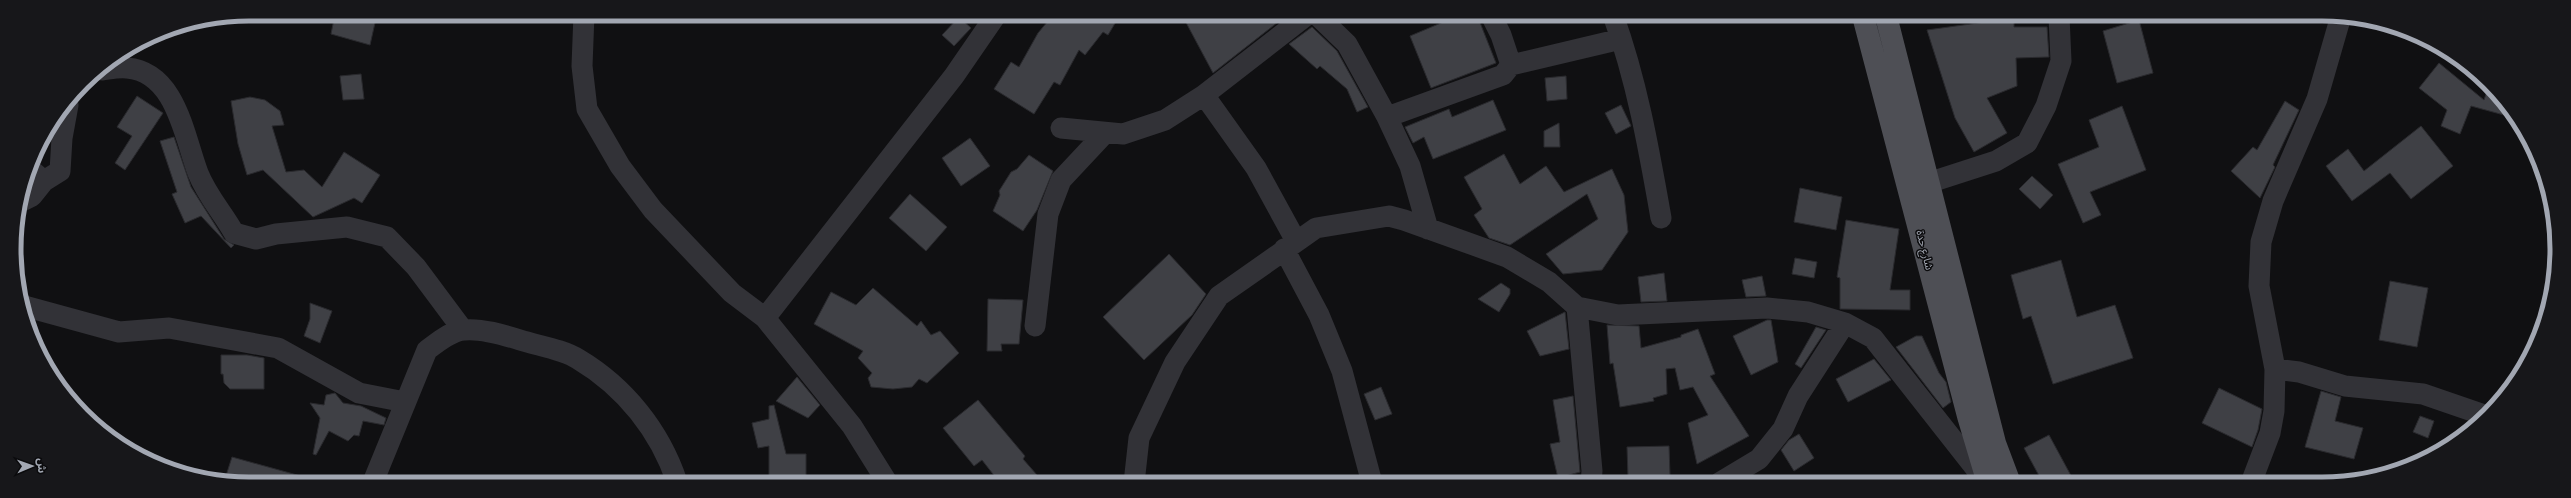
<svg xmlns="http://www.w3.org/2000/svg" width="2571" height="498" font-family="Cabin,'Noto Sans Arabic',sans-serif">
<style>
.building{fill:#3f4045;stroke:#2a2a2e}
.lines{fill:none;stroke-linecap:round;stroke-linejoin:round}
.minor{stroke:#323237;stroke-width:21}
.major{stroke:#4e4f55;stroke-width:22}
.labels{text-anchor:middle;stroke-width:3;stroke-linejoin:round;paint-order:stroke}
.street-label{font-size:11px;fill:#a2a7b2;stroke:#0b0b0d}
.rim{fill:none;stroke:#a2a7b2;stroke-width:5}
</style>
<rect width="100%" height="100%" fill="#101012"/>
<!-- building -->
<path class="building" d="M335 14H377L370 45 331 34Z
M1053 15H1120L1108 35 1103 32 1085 55 1079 50 1060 85 1054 82 1034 114 994 89 1011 62 1019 67 1038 33Z
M1182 15H1287L1213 73Z
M1460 15H1477L1496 63 1431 88 1410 36Z
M959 17 971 28 954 46 942 35Z
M2014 18V27H2047L2049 57 2016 58 2017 86 1987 98 2007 133 1974 152 1955 118 1927 30Z
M2139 20 2153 73 2117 83 2103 31Z
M1312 27 1337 51 1368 107 1357 112 1347 89 1320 66 1317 69 1289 44Z
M2439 63 2484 100 2488 88 2508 106 2515 118 2471 106 2460 134 2441 126 2447 110 2419 88Z
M361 74 364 99 343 100 340 76Z
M1566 76 1567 99 1547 101 1545 78Z
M137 96 163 113 125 170 115 163 132 136 117 127Z
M250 97 265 100 280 111 284 125 272 126 286 172 304 170 322 187 344 152 380 175 362 203 354 198 313 217 263 170 247 175 238 144 231 101Z
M1493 100 1506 130 1433 159 1424 137 1413 143 1405 127 1449 109 1452 117Z
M2285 101 2299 110 2273 165 2275 167 2260 198 2231 171 2253 147 2257 150Z
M1621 105 1631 126 1616 134 1605 113Z
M2122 106 2146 170 2090 192 2101 215 2083 223 2058 164 2099 147 2089 120Z
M1559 123 1560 147H1544V131Z
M2421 126 2453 166 2411 199 2390 173 2352 201 2326 166 2348 149 2364 171Z
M174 137 191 187 224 239 234 245 231 248 201 216 185 223 172 194 177 192 160 141Z
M970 138 990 166 961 186 942 158Z
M1504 154 1520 184 1546 166 1564 192 1612 169 1624 195 1628 232 1602 270 1563 274 1546 254 1598 219 1587 194 1510 245 1489 238 1474 215 1482 209 1464 177Z
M1029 155 1053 171 1037 210 1023 231 993 211 1000 195 999 191 1011 172 1017 169Z
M2032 176 2053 195 2040 209 2019 189Z
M1800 188 1842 197 1836 230 1794 222Z
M910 194 947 227 926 251 889 218Z
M1846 220 1899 229 1890 290H1910V310L1840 309V278L1837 277Z
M1169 254 1206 294 1192 315 1144 360 1103 317Z
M1795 258 1817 262 1814 278 1792 274Z
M2061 260 2077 317 2115 305 2133 358 2053 384 2031 316 2023 319 2011 275Z
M1664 273 1667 301 1641 302 1638 277Z
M1762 276 1766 296 1746 297 1742 280Z
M2390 281 2428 288 2417 347 2379 340Z
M1501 283 1510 289V294L1499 312 1478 299Z
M873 288 917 326 921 321 931 335 940 331 959 353 927 383 919 379 912 387 893 389 871 387 868 378 872 373 858 358 863 351 814 324 831 292 856 305Z
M988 299 1023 300 1019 344H1001L1002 351H987Z
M310 303 332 311 320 343 304 336 310 319Z
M1565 312 1569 349 1540 356 1527 331Z
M1767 320H1771L1778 362 1751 375 1733 336Z
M1607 325 1639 326 1641 348 1681 337V335L1698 329 1715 374 1710 376 1749 436 1697 464 1688 423 1708 415 1693 387 1680 390 1675 368 1666 369 1667 394 1653 398 1654 401 1620 407 1613 363 1610 364Z
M1816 327 1826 330 1801 368 1795 364Z
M1916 336H1922L1939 373 1946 382 1951 402 1943 408 1896 347Z
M221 355H247L264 358V389H230L224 383 223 374H221Z
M1874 359 1891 380 1848 402 1836 379Z
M797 377 820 405 808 418 776 401Z
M1381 387 1392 414 1375 420 1364 394Z
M2219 388 2262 409 2258 430 2252 447 2202 423Z
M2321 391 2341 397 2335 421 2363 428 2354 459 2305 447Z
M335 393 343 403 361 406 386 418 384 425 363 421 359 436 354 435 348 441 329 431 316 455 313 454 320 418 310 403 324 405 326 395Z
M1573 396 1580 472 1558 478 1550 444 1560 442 1553 400Z
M978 400 1025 456 1023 459 1044 483H1000L982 460 974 466 943 428Z
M774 405 786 454H806V482H769V446L758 448 752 423 769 419V406Z
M2420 416 2434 421 2428 438 2413 432Z
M1799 434 1814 458 1794 471 1781 450 1789 440Z
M2049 435 2075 483H2043L2024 448Z
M1669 446 1670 475 1628 477 1627 447Z
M232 457 308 478 307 482H224Z"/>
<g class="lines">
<!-- minor -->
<path class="minor" d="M584 14 582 66 587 109 620 166 653 210 732 293 765 318 852 426 887 482
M1317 15 1347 44 1387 117 1503 75 1511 65 1501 35 1491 15
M1613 15C1637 81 1649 150 1661 218
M1511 65 1621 39
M102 70C110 69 119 67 127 68 176 72 184 136 198 173 207 196 223 213 234 233L256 239 276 234 347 227 387 237 416 267 463 330
M1387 117 1410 166 1428 229
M1061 128 1123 134 1165 120 1204 95
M30 169 44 181 60 171 62 138 68 105
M1931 182 1996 161 2027 143 2046 106 2061 61 2059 16
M22 201 32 196 44 181
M1296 241 1256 168 1204 95 1307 15
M1284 249 1319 315 1342 371 1372 483
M24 306 119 332 169 328 278 348 359 393 405 402
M1577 307 1618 315 1767 308 1808 312 1845 323 1873 338 1987 483
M765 318 954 76 996 15
M1035 326 1048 214 1061 180 1105 133
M2275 369 2299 372 2345 386 2423 394 2487 416
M373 482 427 350C437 343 450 331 464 330 481 328 504 335 520 340 539 346 562 349 578 359 625 387 660 431 677 482
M1134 483 1139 438 1175 362 1219 296 1316 228 1389 216 1404 220 1507 257 1549 282 1577 307 1592 471 1591 483
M1719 483 1759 459 1783 429 1798 396 1845 323
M2251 483 2270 433 2274 411 2275 369 2259 286 2261 242 2273 201 2317 99 2341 16"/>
<!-- major -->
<path class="major" d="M1863 16 1968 416 1988 483
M1886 16 1995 443 2010 483"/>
</g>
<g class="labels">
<!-- street labels -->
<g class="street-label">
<text transform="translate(1925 250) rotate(76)" y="4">شارع حدة</text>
</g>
</g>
<!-- crop -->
<path d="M0 0H2571V498H0ZM249 21H2322A228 228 0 0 1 2550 249V249A228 228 0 0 1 2322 477H249A228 228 0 0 1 21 249V249A228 228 0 0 1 249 21Z" fill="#17171a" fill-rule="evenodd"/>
<path class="rim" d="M249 21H2322A228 228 0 0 1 2550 249V249A228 228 0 0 1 2322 477H249A228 228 0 0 1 21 249V249A228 228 0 0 1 249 21Z"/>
<!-- north arrow -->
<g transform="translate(32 466) rotate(88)" stroke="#0b0b0d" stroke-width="3" paint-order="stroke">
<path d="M0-3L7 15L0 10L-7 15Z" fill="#a2a7b2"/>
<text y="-6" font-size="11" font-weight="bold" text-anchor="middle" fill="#a2a7b2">ش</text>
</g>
</svg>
